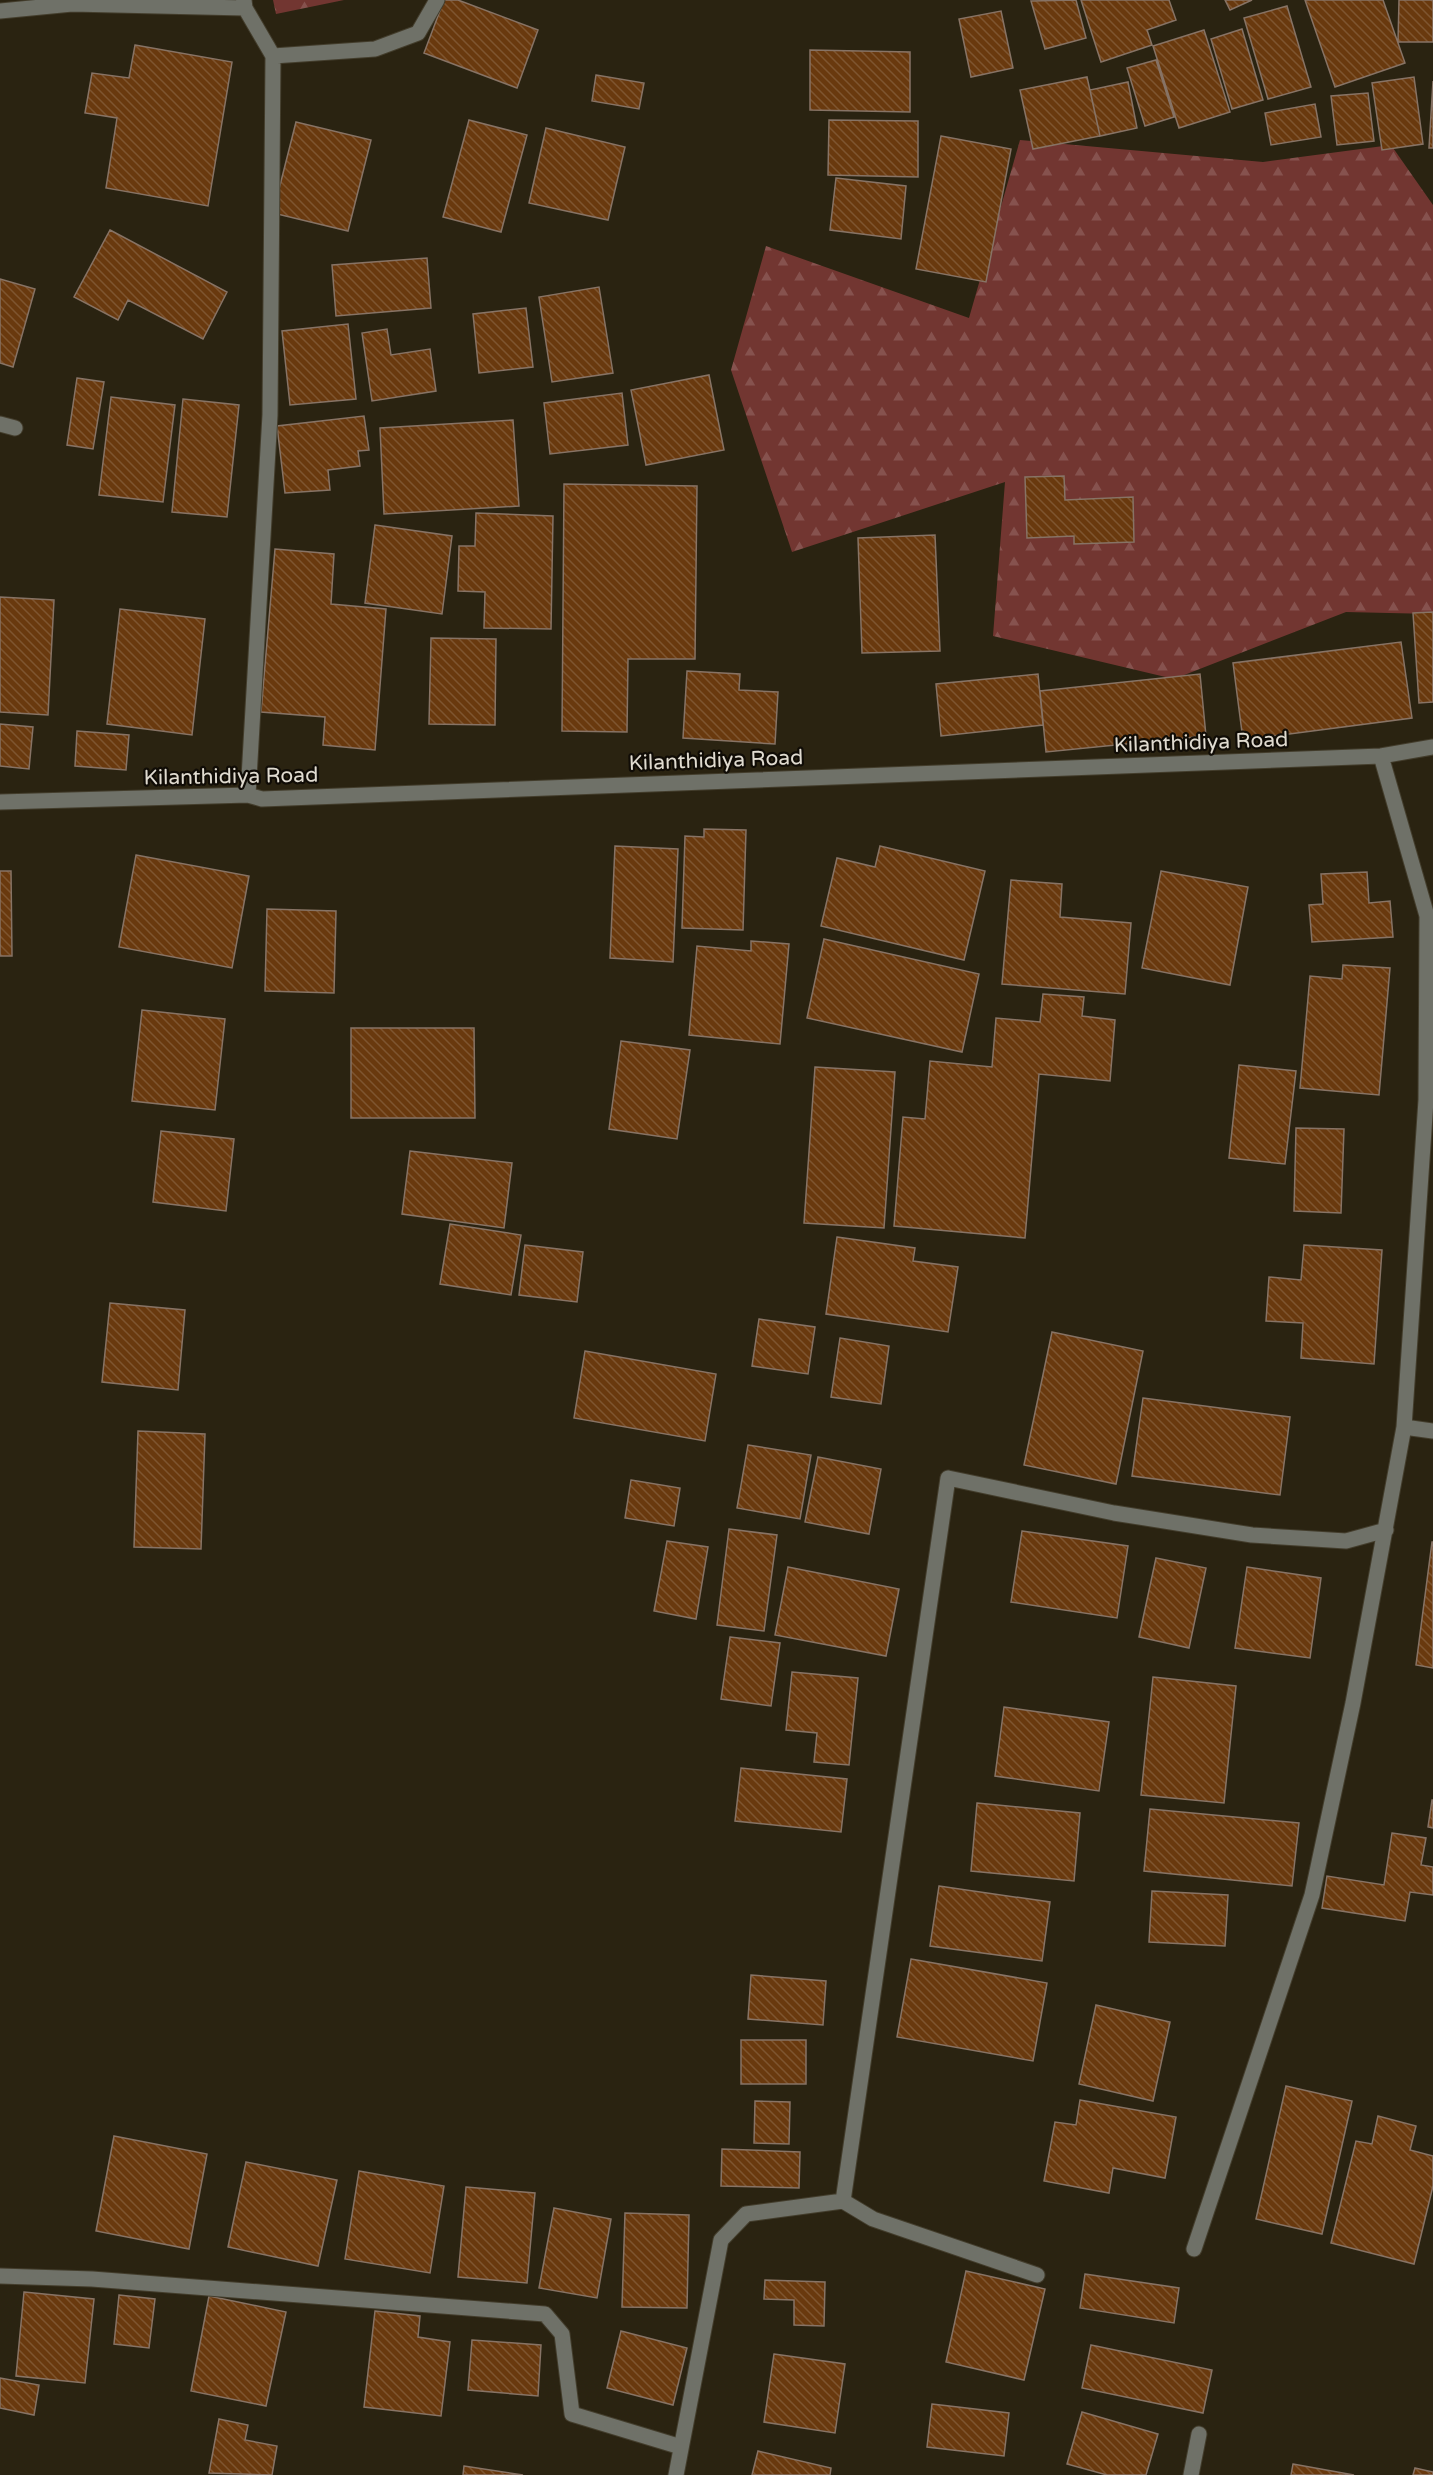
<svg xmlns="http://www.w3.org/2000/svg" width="1433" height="2475" font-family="'Varela Round',sans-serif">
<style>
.forest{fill:url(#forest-firs)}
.building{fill:url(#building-back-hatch);stroke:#877365;stroke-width:1.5}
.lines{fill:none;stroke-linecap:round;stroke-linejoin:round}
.minor-casing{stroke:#433d2c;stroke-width:17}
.minor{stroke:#6f7168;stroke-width:15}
.labels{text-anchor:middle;stroke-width:4.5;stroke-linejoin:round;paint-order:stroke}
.street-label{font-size:21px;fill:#e0dbd0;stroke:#100c06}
</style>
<defs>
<pattern id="forest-firs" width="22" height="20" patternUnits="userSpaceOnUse" patternTransform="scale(1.5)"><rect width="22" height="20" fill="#723631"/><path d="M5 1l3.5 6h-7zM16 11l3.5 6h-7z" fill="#86524e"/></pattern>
<pattern id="building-back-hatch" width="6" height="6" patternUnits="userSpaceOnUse" patternTransform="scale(1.5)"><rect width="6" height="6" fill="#69390e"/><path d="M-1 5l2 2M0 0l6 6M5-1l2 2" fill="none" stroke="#7e5530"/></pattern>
</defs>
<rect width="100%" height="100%" fill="#2a2311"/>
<!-- forest -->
<path class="forest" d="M273 0H344L276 14Z
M1020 140 1263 162 1391 145 1433 205V614L1346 612 1174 679 993 636 1005 482 792 552 731 370 766 246 969 318Z"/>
<!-- building -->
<path class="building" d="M444 0H458L538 30 517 88 424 53Z
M1076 0 1086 38 1045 49 1031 1Z
M1081 0H1169L1176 20 1147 30 1152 45 1101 62Z
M1225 0H1252L1230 10Z
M1305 0H1383L1405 63 1335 87Z
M1399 0H1433V42H1398Z
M1287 6 1311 87 1268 99 1244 18Z
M1001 11 1013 68 971 77 959 19Z
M1242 29 1263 100 1232 109 1211 39Z
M1204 30 1230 112 1179 128 1153 46Z
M135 45 232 62 208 206 106 188 117 118 85 113 92 73 129 78Z
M810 50 910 52V112L810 110Z
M1156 60 1174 117 1145 126 1127 68Z
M596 75 644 83 639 109 592 101Z
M1087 77 1100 136 1033 149 1020 90Z
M1414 77 1423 144 1382 150 1372 83Z
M1433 81V148H1429Z
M1128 82 1137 128 1100 136 1090 90Z
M1368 93 1374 141 1337 145 1331 96Z
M1315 104 1321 137 1271 145 1265 113Z
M469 120 527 135 501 232 443 217Z
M829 120 918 121V177L828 175Z
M296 122 371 140 348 231 273 213Z
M546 128 625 147 608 220 529 203Z
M941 136 1011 149 986 282 916 269Z
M836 178 906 186 901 239 830 230Z
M110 230 227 292 203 339 128 300 118 320 74 297Z
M427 258 431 308 336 316 332 265Z
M0 279 35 289 13 367 0 363Z
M599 287 613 373 552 382 539 297Z
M526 308 533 367 479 373 473 314Z
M348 324 356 399 290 405 282 331Z
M387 329 391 355 430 349 436 391 372 401 362 333Z
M709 375 724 450 646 465 631 390Z
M77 378 104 382 93 449 67 445Z
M622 393 628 445 550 454 544 403Z
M111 397 175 405 163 502 99 495Z
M183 399 239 405 227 517 172 512Z
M364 416 369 450 358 451 360 466 328 470 330 490 285 493 277 426Z
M513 420 519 506 384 514 380 428Z
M1064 476 1065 500 1133 497 1134 542 1074 544V536L1027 538 1025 477Z
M564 484 697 486 695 659H628L627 732 562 731Z
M476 513 553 516 551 629 484 628 485 592 458 591 459 546H475Z
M375 525 452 536 442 614 365 603Z
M935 535 940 651 862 653 858 538Z
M275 549 334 554 331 604 386 609 375 750 323 745 325 717 261 712Z
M0 597 54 600 48 715 0 712Z
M120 609 205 619 192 735 107 724Z
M1433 612V702L1419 703 1413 613Z
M431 638 496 639 495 725 429 724Z
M1401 642 1412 718 1243 740 1233 663Z
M687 671 740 674 739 690 778 692 775 744 683 738Z
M1038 674 1043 725 941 736 936 684Z
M1200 674 1206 736 1046 752 1040 691Z
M0 724 33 727 29 769 0 766Z
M77 731 129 735 126 770 75 766Z
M704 829 746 830 743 930 682 928 685 836 704 837Z
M615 846 678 849 673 962 610 958Z
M880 846 985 871 964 960 821 926 837 858 875 867Z
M136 855 249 876 232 968 119 947Z
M0 871H11L12 956H0Z
M1161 871 1248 887 1230 985 1142 968Z
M1367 872 1369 903 1390 901 1393 937 1312 942 1309 905 1323 904 1321 874Z
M1011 880 1062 884 1060 917 1131 923 1125 994 1002 984Z
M267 909 336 911 334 993 265 991Z
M824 939 979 974 962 1052 807 1018Z
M751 941 789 944 780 1044 689 1035 697 946 751 951Z
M1343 965 1390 968 1379 1095 1300 1088 1310 976 1342 979Z
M1043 994 1084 997 1082 1016 1115 1020 1110 1081 1039 1074 1025 1238 894 1226 903 1117 925 1119 930 1061 992 1067 996 1018 1040 1022Z
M142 1010 225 1019 215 1110 132 1101Z
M351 1028H474L475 1118H351Z
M621 1041 690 1050 677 1139 609 1129Z
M1239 1065 1296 1071 1285 1164 1229 1158Z
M815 1067 895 1072 884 1228 804 1223Z
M1296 1128 1344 1129 1341 1213 1294 1211Z
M161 1131 234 1139 226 1211 153 1202Z
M410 1151 512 1163 504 1228 402 1214Z
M450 1224 521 1235 511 1295 440 1284Z
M837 1237 915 1248 913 1261 958 1267 948 1332 826 1314Z
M525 1245 583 1252 577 1302 519 1295Z
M1304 1245 1382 1250 1374 1364 1301 1358 1303 1323 1266 1321 1269 1277 1301 1280Z
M110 1303 185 1310 178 1390 102 1382Z
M759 1319 815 1327 808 1374 752 1366Z
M1052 1332 1143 1351 1116 1484 1024 1465Z
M840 1338 889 1346 881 1404 831 1397Z
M585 1351 716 1374 705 1441 574 1418Z
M1143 1398 1290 1417 1280 1495 1132 1476Z
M138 1431 205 1434 201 1549 134 1547Z
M748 1445 811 1455 800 1519 737 1508Z
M818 1457 881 1469 869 1534 805 1522Z
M631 1480 680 1488 674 1526 625 1518Z
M729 1529 777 1535 764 1631 717 1625Z
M1022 1531 1128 1546 1117 1618 1011 1602Z
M667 1541 708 1547 696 1619 654 1611Z
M1432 1542H1433V1668L1416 1665Z
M1156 1558 1206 1568 1189 1648 1139 1637Z
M788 1567 899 1589 886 1656 775 1635Z
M1247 1567 1321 1578 1310 1658 1235 1648Z
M730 1637 780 1643 771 1706 721 1699Z
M792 1672 858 1678 849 1765 814 1762 817 1733 786 1730Z
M1153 1677 1236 1686 1224 1803 1141 1795Z
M1004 1707 1109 1722 1099 1791 995 1776Z
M741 1768 847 1779 841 1832 735 1821Z
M1432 1800H1433V1828L1428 1827Z
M977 1803 1080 1813 1074 1881 971 1871Z
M1150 1809 1299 1823 1292 1886 1144 1871Z
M1392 1833 1426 1838 1421 1865 1433 1867V1895L1410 1892 1405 1921 1322 1908 1327 1876 1384 1885Z
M939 1886 1050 1902 1042 1961 930 1946Z
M1152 1891 1228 1895 1225 1946 1149 1942Z
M911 1959 1047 1983 1033 2061 897 2037Z
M751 1975 826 1981 823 2025 748 2019Z
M1096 2005 1170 2022 1153 2101 1079 2084Z
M741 2040H806V2084H741Z
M1286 2086 1352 2101 1322 2234 1256 2219Z
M1080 2100 1176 2117 1165 2178 1113 2168 1109 2193 1044 2181 1055 2122 1076 2125Z
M755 2101 790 2102 789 2144 754 2143Z
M1378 2116 1416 2126 1410 2150 1433 2156V2186L1414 2264 1331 2243 1356 2141 1372 2144Z
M114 2136 207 2154 189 2249 96 2231Z
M722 2149 800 2152 799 2188 721 2186Z
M246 2162 337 2180 318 2266 228 2247Z
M359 2171 444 2186 430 2273 345 2259Z
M466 2187 535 2193 527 2283 458 2277Z
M554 2208 611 2219 597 2298 539 2288Z
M625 2213 689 2215 687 2308 622 2307Z
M966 2271 1045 2289 1024 2380 946 2362Z
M1085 2274 1179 2288 1174 2323 1080 2308Z
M765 2280 825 2282 824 2326 794 2325V2300L764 2299Z
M24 2292 94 2299 85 2383 16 2376Z
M119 2295 155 2299 149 2348 114 2344Z
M209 2296 286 2312 266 2406 191 2391Z
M375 2311 420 2316 418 2337 450 2342 441 2416 364 2407Z
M621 2331 687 2348 673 2405 607 2388Z
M472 2340 541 2345 538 2396 468 2390Z
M1091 2345 1212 2370 1203 2413 1082 2388Z
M774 2354 845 2364 835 2433 764 2422Z
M0 2378 39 2385 34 2415 0 2408Z
M932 2404 1009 2413 1004 2456 927 2447Z
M1082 2412 1158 2434 1146 2475H1107L1067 2464Z
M219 2419 248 2425 245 2440 277 2446 272 2475 209 2473Z
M758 2451 831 2468 830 2475H752Z
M1293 2464 1354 2475H1291Z
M464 2466 523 2475H463Z
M1415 2468 1433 2472V2475H1413Z"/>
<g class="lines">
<defs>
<path id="minor" d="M244 0 245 8 273 56 270 415 248 795
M0 11 72 4 245 8
M273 56 375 49 418 33 437 0
M0 424 15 428
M0 802 248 795 262 799 1381 756 1433 747
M1404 1427 1433 1431
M1194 2249 1312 1895 1353 1703 1404 1427 1426 1100 1427 916 1381 756
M1037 2275 873 2219 843 2201 948 1478 1114 1513 1252 1535 1346 1541 1386 1530
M0 2276 92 2279 545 2314 562 2334 572 2414 681 2447
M676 2475 721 2240 746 2214 843 2201
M1191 2475 1199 2434"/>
</defs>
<!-- minor casing -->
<use href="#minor" class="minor-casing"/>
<!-- minor -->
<use href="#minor" class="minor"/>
</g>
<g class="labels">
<!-- street labels -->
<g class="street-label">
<text transform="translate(1201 742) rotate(-2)" y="7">Kilanthidiya Road</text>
<text transform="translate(716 760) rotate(-2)" y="7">Kilanthidiya Road</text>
<text transform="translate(231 776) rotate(-1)" y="7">Kilanthidiya Road</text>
</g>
</g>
</svg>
